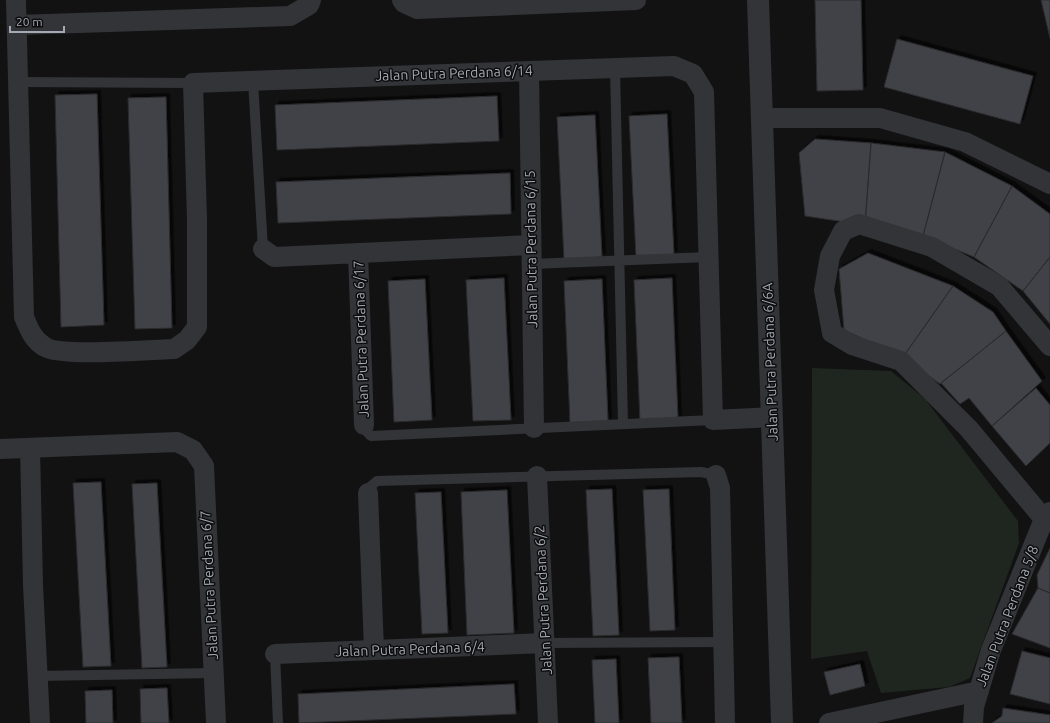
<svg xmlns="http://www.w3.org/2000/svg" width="1050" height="723" font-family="Ubuntu,sans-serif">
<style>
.green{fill:#1f261f}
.building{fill:#414246;stroke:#2c2c2f;filter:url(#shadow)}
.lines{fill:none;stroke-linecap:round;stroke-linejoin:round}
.service{stroke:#333438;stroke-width:10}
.minor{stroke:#333438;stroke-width:20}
.tertiary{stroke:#333438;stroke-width:22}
.labels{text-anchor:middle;stroke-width:3;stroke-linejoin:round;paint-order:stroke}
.street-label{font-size:14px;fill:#a5a9b3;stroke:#0d0d0e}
</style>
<defs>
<filter id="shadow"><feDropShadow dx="3.5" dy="-3.5" stdDeviation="0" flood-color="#0009"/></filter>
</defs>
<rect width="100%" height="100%" fill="#121213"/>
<!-- green -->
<path class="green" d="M812 368 891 371 925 399 1018 521 1019 543 970 678 949 687 881 693 867 651 811 659Z"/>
<!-- building -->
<path class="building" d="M815 0H861L863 90 817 91Z
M1041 0H1050V38Z
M897 39 1033 76 1020 124 884 87Z
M97 94 104 325 61 327 55 95Z
M497 96 499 141 277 150 275 105Z
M166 97 172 328 135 329 128 98Z
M667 114 674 255 636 257 629 116Z
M595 115 602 257 564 259 557 117Z
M815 139 871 143 865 225 805 216 799 153Z
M871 143 945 152 923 236 865 225Z
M945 152 1012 186 974 257 923 236Z
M510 173 511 214 278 223 276 182Z
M1012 186 1050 214V257L1023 291 974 257Z
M868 253 953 286 903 357 844 330 839 269Z
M1050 257V324L1023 291Z
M504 278 511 420 473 421 466 280Z
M672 278 678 419 640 421 634 280Z
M425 279 432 420 394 422 388 281Z
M602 279 608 421 570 423 564 281Z
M953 286 993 312 1006 331 940 384 903 357Z
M1006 331 1042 381 992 426 969 398 960 404 941 383Z
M1036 388 1050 405V443L1026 466 992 426Z
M101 482 111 666 83 667 73 483Z
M157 483 167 667 142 668 132 484Z
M612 489 619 635 593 636 586 490Z
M669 489 675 630 650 631 643 490Z
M507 490 514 633 467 635 461 492Z
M441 492 448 633 422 634 415 493Z
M1050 548V593L1038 588 1037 575Z
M1038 588 1050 593V648L1012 634Z
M1022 651 1050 658V704L1010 694Z
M679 657 682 723H651L648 658Z
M616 659 619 723H595L592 660Z
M860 664 865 686 830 695 824 672Z
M514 684 516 714 299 723 298 694Z
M167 688 169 723H141L140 689Z
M112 690 113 723H86L85 691Z
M1003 708 1050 715V723H992L1002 716Z"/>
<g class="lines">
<!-- service -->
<path class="service" d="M615 68 623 424
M253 81 263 249
M18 82 193 83
M531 264 708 257
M364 425 367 432 371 436 713 420
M368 493 371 486 377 481 701 472 716 475
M545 643 724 642
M275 654 278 723
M37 676 213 673"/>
<!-- minor -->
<path class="minor" d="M16 0 24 317C29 329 33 340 45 347 61 357 150 350 174 349L187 340 197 327V220L193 83 674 66 693 74 704 92 713 420 772 417
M402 0 404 3 417 9 636 0
M17 25 290 16 309 5 311 0
M529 71 534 428
M762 118H880L965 142 1050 184
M263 249 274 257 531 245
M358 253 364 425
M30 448 33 585 40 723
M0 449 177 442 193 450 204 466 216 723
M716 475 720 488 725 723
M537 476 548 723
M368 493 374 650
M1044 519 969 429 901 361 852 345 832 333 824 290 830 256 843 231 859 224 932 247 999 286 1050 346
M275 654 545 643
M829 723 979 691
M973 723 974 707 991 650 1044 519 1050 512"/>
<!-- tertiary -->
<path class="tertiary" d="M758 0 782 723"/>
</g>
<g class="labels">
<!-- street labels -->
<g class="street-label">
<text transform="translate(454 73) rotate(-2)" y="5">Jalan Putra Perdana 6/14</text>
<text transform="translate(531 249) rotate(-91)" y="5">Jalan Putra Perdana 6/15</text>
<text transform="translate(361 339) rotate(-92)" y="5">Jalan Putra Perdana 6/17</text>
<text transform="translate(770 362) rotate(-92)" y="5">Jalan Putra Perdana 6/6A</text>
<text transform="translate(209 585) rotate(-93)" y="5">Jalan Putra Perdana 6/7</text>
<text transform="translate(543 600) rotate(-93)" y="5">Jalan Putra Perdana 6/2</text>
<text transform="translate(1007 616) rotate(-69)" y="5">Jalan Putra Perdana 5/8</text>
<text transform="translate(410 649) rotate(-2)" y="5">Jalan Putra Perdana 6/4</text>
</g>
</g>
<!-- scale -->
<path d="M10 26v6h54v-6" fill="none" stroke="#a5a9b3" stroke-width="2"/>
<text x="16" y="26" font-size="12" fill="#a5a9b3" stroke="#0d0d0e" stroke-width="3" paint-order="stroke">20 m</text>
</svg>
